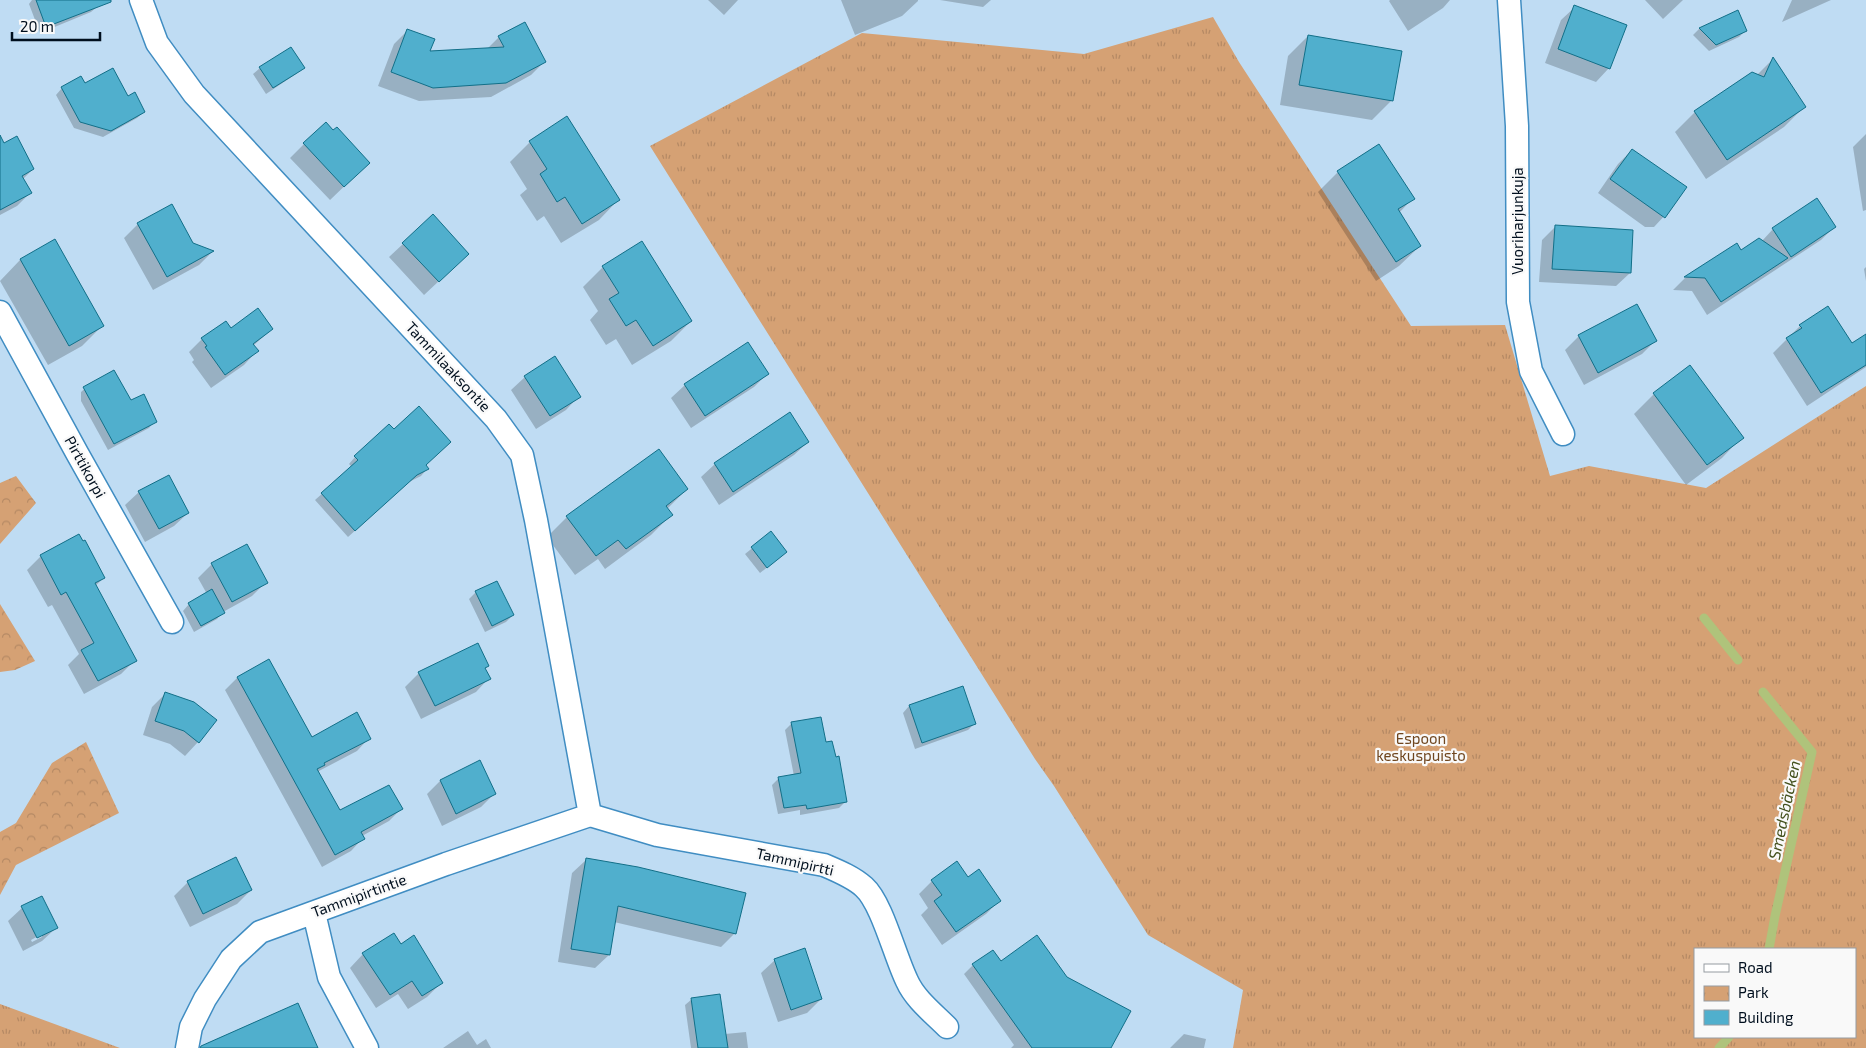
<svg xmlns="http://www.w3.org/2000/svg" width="1866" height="1048" font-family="'Exo 2',sans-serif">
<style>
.forest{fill:url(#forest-crowns)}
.park{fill:url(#park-tufts);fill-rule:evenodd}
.shadow{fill:#0003;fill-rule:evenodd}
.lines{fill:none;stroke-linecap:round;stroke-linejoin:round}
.stream{stroke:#afc37b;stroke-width:9}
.building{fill:#50afcd;stroke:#126f88}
.minor-casing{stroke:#408dc2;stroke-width:25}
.minor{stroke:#fff;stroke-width:22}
.labels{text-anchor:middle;stroke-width:4.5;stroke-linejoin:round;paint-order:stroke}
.street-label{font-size:15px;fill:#000f1e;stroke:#f9f9f9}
.park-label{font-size:15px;fill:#6f461f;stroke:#f9f9f9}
.water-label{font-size:16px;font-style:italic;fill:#43501c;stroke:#f9f9f9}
</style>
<defs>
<pattern id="forest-crowns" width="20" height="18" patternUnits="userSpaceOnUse" patternTransform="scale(1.25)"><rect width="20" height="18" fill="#d5a174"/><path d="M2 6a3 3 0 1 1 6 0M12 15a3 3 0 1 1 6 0" fill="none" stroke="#b58964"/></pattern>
<pattern id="park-tufts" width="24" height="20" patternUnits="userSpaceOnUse" patternTransform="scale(1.25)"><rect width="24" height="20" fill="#d5a174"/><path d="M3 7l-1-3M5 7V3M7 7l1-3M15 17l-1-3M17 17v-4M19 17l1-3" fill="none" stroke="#b58964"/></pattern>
</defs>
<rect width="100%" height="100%" fill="#bfdcf3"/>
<!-- forest -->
<path class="forest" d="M16 476 36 503 0 544V483Z
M0 604 35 661 15 670 0 672Z
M86 742 119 813 16 865 0 895V832L16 823 52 763Z"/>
<!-- park -->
<path class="park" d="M1213 17 1239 62 1411 326 1505 325 1550 476 1589 466 1706 488 1866 386V1048H1233L1243 990 1148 935 1054 786 1035 759 650 146 862 33 1084 54ZM1855 949V1037H1695V949Z
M0 1004 120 1048H0Z"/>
<!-- shadow -->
<path class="shadow" d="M32 0H96L98 6 91 12 40 33 29 4Z
M708 0H738L724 15Z
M841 0H918V1L902 16 855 35Z
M940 0H991L983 7Z
M1390 0H1450L1443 8 1408 31 1389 1Z
M1645 0H1683L1663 19Z
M1792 0H1831L1782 22Z
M1575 7 1609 68 1596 82 1545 63 1561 20Z
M1737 12 1745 31 1739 37 1709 51 1693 35 1699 29Z
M407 31 428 53 487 49 499 37 544 62 531 75 491 97 419 101 378 86 394 44Z
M1308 36 1392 100 1372 120 1280 105 1288 56Z
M1773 59 1804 107 1784 127 1706 179 1675 132 1695 112 1757 75Z
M260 68H303L296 74 266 94 253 74Z
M84 85 127 98 144 112 137 118 103 137 74 128 56 95 62 88Z
M1866 134V210L1863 211 1853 147Z
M530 142 619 199 599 220 561 243 544 216 537 221 520 195 527 189 510 162Z
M0 144 33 169 23 179 30 193 17 206 0 215Z
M304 144 355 176 330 200 290 158Z
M1632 150 1667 213 1654 227H1645L1598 193 1618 164Z
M1338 172 1413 198 1399 213 1420 246 1399 266 1376 281 1318 192Z
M433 216 454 267 424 295 389 257Z
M138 224 192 244 212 252 199 265 153 290 124 238Z
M1556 226 1630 273 1616 286 1539 282 1542 240Z
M1834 227 1821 240 1707 315 1692 291 1673 290 1685 278 1737 245 1741 251 1762 241 1773 229Z
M54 241 102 326 82 346 48 365 0 281 20 260Z
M603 267 691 321 671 341 632 365 616 339 606 345 590 320 598 311 583 287Z
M1866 267V281L1864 269Z
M1800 326 1851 345 1866 339V367L1807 406 1773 353Z
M272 329 253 346 257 351 244 365 211 388 192 362 194 360 189 352 202 339 231 330Z
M1579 336 1655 341 1642 354 1584 385 1565 350Z
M767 374 754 387 691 428 671 398 685 385Z
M525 377 579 396 566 410 536 429 511 390Z
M88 386 130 402 155 421 149 428 108 450 81 401V392Z
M1654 394 1742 437 1722 458 1686 485 1634 414Z
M808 442 794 455 719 505 701 477 715 464Z
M355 457 424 465 427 469 421 476 409 482 348 537 315 500 352 467 349 464Z
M687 489 667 509 671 515 651 535 605 569 598 559 575 575 547 537 567 517Z
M139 492 188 513 174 526 145 542 125 505Z
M771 533 779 558 760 573 745 554Z
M246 546 266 582 252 596 223 612 217 619 194 632 183 611 189 604 207 594 198 578 212 564Z
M41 556 104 578 95 586 135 660 121 674 84 694 68 665 79 654 52 605 48 607 27 570Z
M496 582 513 615 506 622 485 632 469 599 476 592Z
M269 661 311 739 369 738 357 751 317 772 339 811 401 809 389 821 362 836 363 838 351 851 322 867 225 690 237 678Z
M488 666 485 669 489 678 476 692 421 719 405 687 419 673Z
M962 688 974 724 968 730 915 749 903 713 909 706Z
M165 694 198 742 185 756 170 744 143 735 152 707Z
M792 723 825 744 846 801 839 808 800 815V810L778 814 772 785 779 778 794 776 785 730Z
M440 781 495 793 481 807 442 826 427 794Z
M586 860 735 933 721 947 614 922 609 955 595 968 558 962 572 873Z
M968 879 999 901 986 914 942 945 921 915 928 908 919 894 932 881Z
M188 882 251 890 237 904 190 927 174 896Z
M22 908 56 928 42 941 23 951 8 921ZM42 934V937L32 942 31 940Z
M401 945 441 983 427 997 408 1009 398 994 376 1008 350 968 363 954Z
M775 960 821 999 807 1013 778 1022 761 973Z
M1000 962 1110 1048H1011L1014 1045 964 974 973 965Z
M692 999 725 1034 746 1032 748 1048H691L685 1005Z
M468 1031 477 1045 486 1039 491 1048H443Z
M1184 1034 1206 1039 1204 1048H1170Z"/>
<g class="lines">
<!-- stream -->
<path class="stream" d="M1704 618 1738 660
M1763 692 1812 752 1775 916 1769 949
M1719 1048 1729 1037"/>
</g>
<!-- building -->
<path class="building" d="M36 0H111V2L46 27Z
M1574 5 1627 25 1610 69 1558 49Z
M1738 10 1747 31 1716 45 1699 28Z
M525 22 546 62 506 83 433 88 391 72 407 29 435 39 430 51 504 47 498 36Z
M1308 35 1402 51 1393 101 1299 85Z
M291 47 305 68 273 88 259 67Z
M1773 57 1806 107 1727 160 1694 111 1752 72 1764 77Z
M113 68 128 96 135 92 145 112 111 131 80 122 61 87 81 76 85 83Z
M567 116 620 200 582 224 565 197 557 202 540 174 547 169 529 141Z
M326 122 333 130 337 127 370 163 344 187 303 143Z
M0 135 4 143 17 136 34 169 22 176 32 193 0 210Z
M1379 144 1415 199 1398 209 1421 246 1396 262 1337 171Z
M1632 149 1687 187 1665 218 1610 179Z
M1817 198 1836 227 1791 257 1772 228Z
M172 204 193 243 214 251 167 277 137 223Z
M433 214 469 254 439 282 402 243Z
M1555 225 1633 230 1631 273 1552 269Z
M1759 238 1788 258 1721 302 1705 278 1684 277 1737 243 1741 250Z
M55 239 104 326 69 346 20 259Z
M642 241 692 321 653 346 636 320 626 326 609 299 619 293 602 266Z
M1637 304 1657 341 1598 373 1578 335Z
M1828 306 1852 343 1866 334V365L1821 393 1786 338 1802 328 1799 325Z
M258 308 273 329 253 344 259 351 225 375 205 347 207 346 201 338 226 321 231 328Z
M748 342 769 374 705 416 684 384Z
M555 356 581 397 550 416 524 376Z
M1690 365 1744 438 1707 465 1653 393Z
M114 370 131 400 144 394 157 422 114 444 83 387Z
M419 406 451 442 426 465 429 469 417 475 355 531 321 493 358 460 354 456 389 424 394 429Z
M790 412 809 442 733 492 714 463Z
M659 449 688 489 666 506 673 515 626 549 618 540 596 556 566 516Z
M169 475 189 513 159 529 138 491Z
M771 531 787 552 767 568 751 547Z
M79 534 83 541 85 540 105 578 95 583 137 661 98 681 81 650 94 643 66 592 61 595 40 555Z
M247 544 268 583 232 602 211 563Z
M497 581 514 615 492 626 475 591Z
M212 589 225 613 201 626 188 603Z
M478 643 489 666 485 668 491 679 435 706 418 672Z
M269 659 312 737 357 712 371 739 324 763 325 765 317 769 340 810 389 785 403 809 361 832 365 839 335 855 237 677Z
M963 686 976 724 922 743 909 705Z
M165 692 194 702 217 720 199 743 184 731 155 721Z
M821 717 826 742 832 741 836 757 839 756 847 802 807 809 806 805 784 808 778 777 801 773 791 722Z
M480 760 496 794 456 814 440 780Z
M236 857 252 890 203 914 187 881Z
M586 858 638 867 746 893 736 934 618 906 610 955 571 949Z
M957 861 968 877 979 869 1001 901 956 932 934 901 942 895 931 880Z
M42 896 58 928 37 938 21 906Z
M394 933 401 944 414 935 443 983 422 996 412 981 390 995 362 953Z
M1037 935 1067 977 1131 1011 1111 1048H1032L972 964 993 950 1001 961Z
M805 948 822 999 791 1010 774 959Z
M720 994 728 1048H698L691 998Z
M298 1003 318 1048H200L201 1046Z"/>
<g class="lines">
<defs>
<path id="minor" d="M141 0 157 43 194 94 496 419 522 455 536 520 590 815
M1509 0 1517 126 1518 302 1531 371 1563 434
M0 312 77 453 172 622
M590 815 657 835 824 865C838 871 853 877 864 887 882 903 895 957 907 981 915 999 933 1013 947 1027
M314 913 329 977 367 1048
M187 1048 191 1027 205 999 231 959 260 932 446 864 590 815"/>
</defs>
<!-- minor casing -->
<use href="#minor" class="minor-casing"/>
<!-- minor -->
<use href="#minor" class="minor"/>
</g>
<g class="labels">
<!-- street labels -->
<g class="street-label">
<text transform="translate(1518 221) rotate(-90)" y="5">Vuoriharjunkuja</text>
<text transform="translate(448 367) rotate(47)" y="5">Tammilaaksontie</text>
<text transform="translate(85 467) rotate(61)" y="5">Pirttikorpi</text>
<text transform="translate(795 862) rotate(13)" y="5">Tammipirtti</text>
<text transform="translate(359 896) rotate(-20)" y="5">Tammipirtintie</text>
</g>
<!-- park labels -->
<g class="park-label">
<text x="1421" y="744">Espoon<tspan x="1421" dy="17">keskuspuisto</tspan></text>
</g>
<!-- water labels -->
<g class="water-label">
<text transform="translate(1784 810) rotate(-78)" y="6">Smedsbäcken</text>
</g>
</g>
<!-- legend -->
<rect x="1694" y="948" width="162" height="90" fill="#f9f9f9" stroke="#959ba1"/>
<rect x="1704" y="964" width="25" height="8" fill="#ffffff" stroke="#959ba1"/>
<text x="1738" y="973" font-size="15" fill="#000f1e">Road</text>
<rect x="1704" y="986" width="25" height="15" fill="url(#park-tufts)" stroke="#959ba1"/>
<text x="1738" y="998" font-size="15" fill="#000f1e">Park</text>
<rect x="1704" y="1010" width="25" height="15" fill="#50afcd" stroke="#959ba1"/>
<text x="1738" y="1023" font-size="15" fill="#000f1e">Building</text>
<!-- scale -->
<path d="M12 32v8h88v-8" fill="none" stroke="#000f1e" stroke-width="2.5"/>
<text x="20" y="32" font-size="15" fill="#000f1e" stroke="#f9f9f9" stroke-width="4" paint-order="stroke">20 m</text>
</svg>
